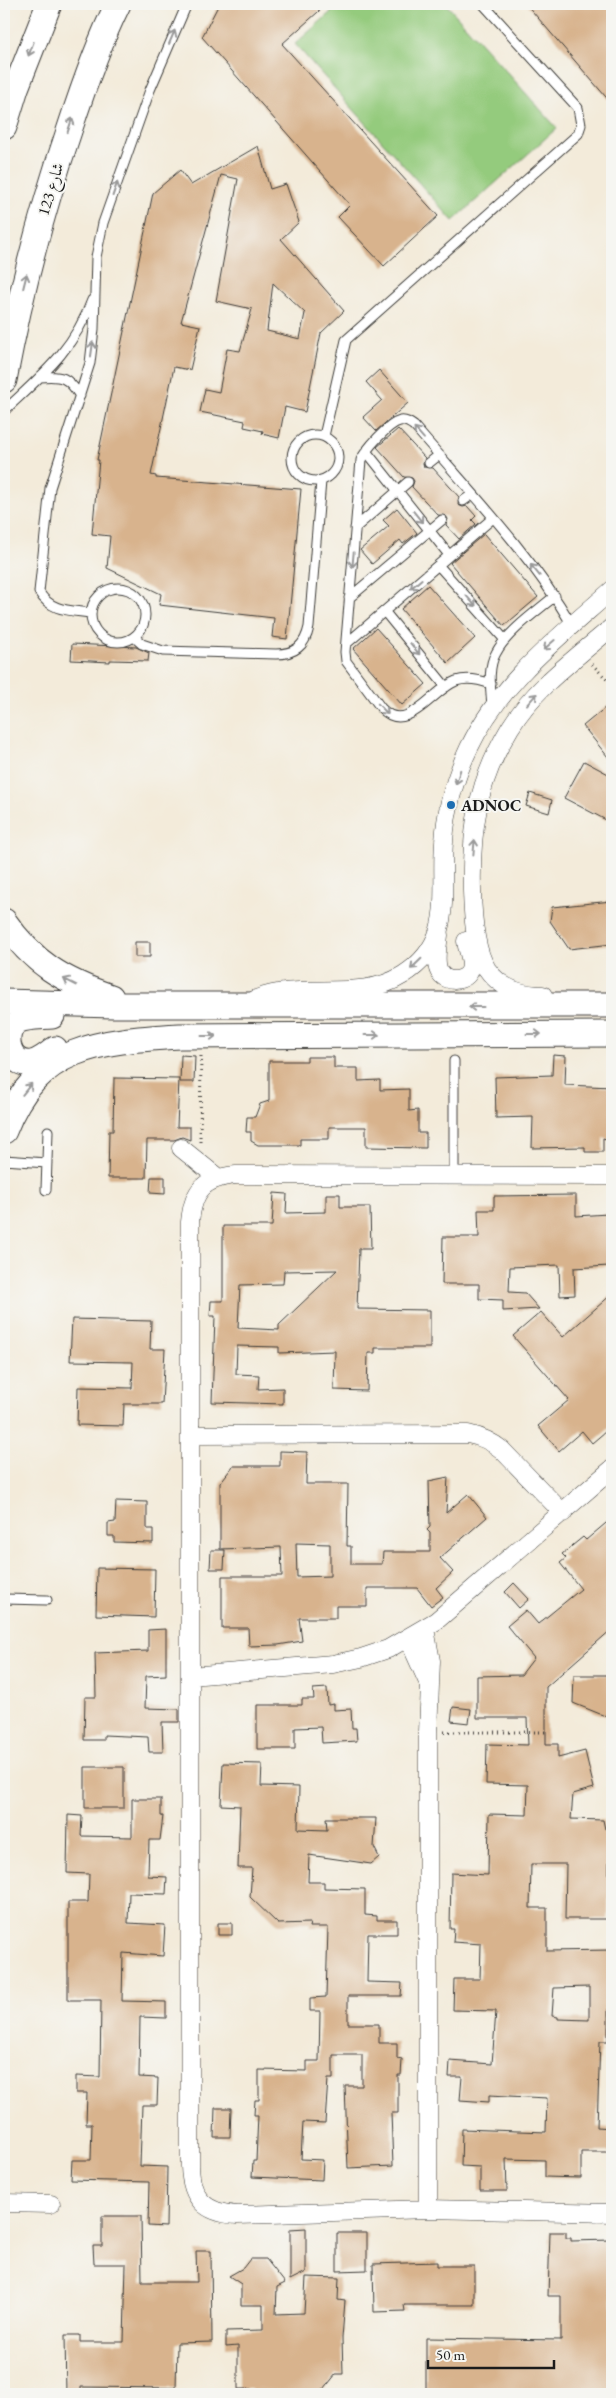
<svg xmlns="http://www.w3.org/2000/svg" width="616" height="2398" font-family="'EB Garamond',Amiri,serif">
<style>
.green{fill:#94cb7d;stroke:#58744c}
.building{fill:#d8b38d;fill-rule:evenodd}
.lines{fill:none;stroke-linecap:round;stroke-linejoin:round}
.lane-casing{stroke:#3c3b38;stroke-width:11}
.street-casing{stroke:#3c3b38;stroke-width:19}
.secondary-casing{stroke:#3c3b38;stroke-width:27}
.path{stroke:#3c3b38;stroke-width:3;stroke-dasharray:1 4;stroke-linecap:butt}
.lane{stroke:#fff;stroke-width:9}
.street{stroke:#fff;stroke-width:18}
.secondary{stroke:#fff;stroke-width:25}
.oneway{stroke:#999}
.poi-dot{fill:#1f6fb2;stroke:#f6f6f2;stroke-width:2}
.labels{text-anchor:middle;stroke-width:4;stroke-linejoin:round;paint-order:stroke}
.street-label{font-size:16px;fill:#1c1c1c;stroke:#f6f6f2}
.poi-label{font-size:16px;font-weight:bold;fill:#1c1c1c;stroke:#f6f6f2;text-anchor:start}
</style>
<rect width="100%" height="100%" fill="#f6f6f2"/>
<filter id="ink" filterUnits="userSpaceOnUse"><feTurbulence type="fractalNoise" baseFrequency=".02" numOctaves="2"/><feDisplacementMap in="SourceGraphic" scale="10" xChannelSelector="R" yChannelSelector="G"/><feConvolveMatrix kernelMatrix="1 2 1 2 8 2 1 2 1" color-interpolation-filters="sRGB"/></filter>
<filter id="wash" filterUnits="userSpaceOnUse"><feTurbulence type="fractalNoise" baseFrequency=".0096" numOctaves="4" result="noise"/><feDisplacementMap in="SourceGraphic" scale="20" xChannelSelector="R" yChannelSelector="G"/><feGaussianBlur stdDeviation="1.12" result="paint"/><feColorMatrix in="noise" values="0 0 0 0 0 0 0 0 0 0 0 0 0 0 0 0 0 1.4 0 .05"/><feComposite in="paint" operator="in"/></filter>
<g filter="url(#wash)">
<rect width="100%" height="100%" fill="#f3ebda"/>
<!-- green -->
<path class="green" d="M340 4H446L557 128 453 221 295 44Z"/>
<g id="blocks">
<!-- building -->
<path class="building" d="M219 4H327L282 44 438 216 384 266 338 217 350 205 202 37Z
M526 4H612V104Z
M258 146 270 189 286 184 299 222 281 239 344 311 321 333 305 412 285 407 279 438 262 434 263 431 244 427 245 421 200 412 205 389 219 392 227 349 240 351 252 309 216 301 238 179 221 175 181 322 200 326 190 370 174 367 151 475 156 476V478L301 489 287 639 272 637 274 618 159 605 161 594 107 568 110 536 92 534 99 460H97L153 193 180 170 191 185ZM273 283 305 313 300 339 267 331Z
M379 370 408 403 376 431 363 417 382 400 366 382Z
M398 429 425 458 423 463 424 467 433 468 459 497 458 505 463 507 467 506 476 516 472 520 476 524 459 539 446 525 448 519 446 516 438 515 412 487 414 481 412 478 404 477 377 447Z
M397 508 417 533 403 544 400 540 372 564 360 550 389 526 383 520Z
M484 534 538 597 504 626 450 563Z
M428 585 475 638 448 663 401 609Z
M376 628 426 684 402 705 353 649Z
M72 644 136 647 149 653 148 661 110 660V662L71 660Z
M612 702V762L583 726Z
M584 761 612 776V807L606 820 564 798Z
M530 793 552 800 549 813 526 806Z
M612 901V944L569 949 550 921 552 907Z
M135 942H150V957H135Z
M181 1055 195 1056 194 1082H180Z
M553 1055 566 1056 565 1085 612 1087V1141L603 1138V1152H585V1147L532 1148 533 1117 496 1118 495 1077 552 1075Z
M307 1057H334V1068H358V1081L380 1080V1090L409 1089V1111L418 1110V1133H426V1148L366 1147V1127H329V1139H300V1145H258L251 1141V1132H246L247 1117H255L260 1104 269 1101V1061H307Z
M114 1078 179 1079 177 1127H190V1140L182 1137 174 1140H147L146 1178H108L109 1131H113Z
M151 1177H165V1194L150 1193Z
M274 1193 287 1194 286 1213 326 1212V1194H340V1207H370L371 1249H359L357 1309 430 1310V1348H375V1353H368L367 1391 334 1390 335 1351 279 1353V1347L237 1346 236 1374 259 1375 258 1389 283 1388V1404L212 1402 215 1316H210L211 1301H223V1226H272ZM337 1270 279 1325V1330L238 1328 240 1285 283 1284 284 1271Z
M576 1195V1216L608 1214 609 1266 574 1268 575 1295 560 1296 559 1265 510 1267 509 1292 525 1293 539 1309 503 1311V1300L479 1299V1284H442L443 1237H479L478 1210H494V1196Z
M612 1294V1426L592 1443 582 1431 559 1451 538 1426 569 1400 513 1336 541 1312 563 1337Z
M72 1319 151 1321 150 1349H165L162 1404H124L123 1426 77 1425 78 1387 132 1388 133 1362 70 1361Z
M280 1451 307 1452 306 1484H348L347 1546H351V1564H382L383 1552H430V1533L427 1530 430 1527 429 1481 448 1477 446 1513 468 1494 487 1517 440 1558 453 1572 436 1588 443 1597 431 1606 417 1588H367V1606H336V1618H299L302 1641 278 1645 249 1646 248 1628H222V1576H282L281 1547 220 1549V1483L233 1466H280ZM296 1543 330 1544V1576L297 1577Z
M116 1501 147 1502V1529H153V1543L114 1542V1536H108V1523L115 1522Z
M612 1518V1629L546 1687V1744H558V1758L585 1751 594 1788 573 1794 571 1819 603 1820 605 1829 612 1828V1854H609L608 1919H565L566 1864H531L530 1908H547V1951L612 1950V2010L608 2009V2041H600L597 2127 612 2128V2152H581V2178L545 2177V2160L506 2159 507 2191H480V2167L461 2166 462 2129 546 2132 547 2098 489 2095V2102L460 2100 462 2077H449L450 2061 492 2064 496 2011 453 2010 454 1979H480L481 1944 453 1942 454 1929H450L451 1873 488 1875 489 1814 527 1815 528 1785 486 1784 487 1744 528 1745 527 1718H477V1676L521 1675 534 1658 507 1626 526 1610 538 1624 581 1589 560 1563 566 1558 562 1554 583 1537 586 1540ZM589 1987V2020L558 2019V2017L552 2016 554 1988Z
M211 1550H225L224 1569H210Z
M97 1568 155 1569 154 1617 96 1615Z
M514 1583 529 1599 519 1608 505 1592Z
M166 1629V1675L146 1676 145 1708 179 1709V1722H162L163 1752H149L148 1737 104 1735V1740H84L85 1697H96L95 1653 148 1651V1630Z
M574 1675H612V1705L605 1716 573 1703Z
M327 1688 328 1705 334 1704V1710L351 1709 352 1728H356L357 1741 322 1743 321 1727 295 1728V1749H257V1705H302V1699H314L313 1689Z
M453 1707 471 1709 469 1723 451 1721Z
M223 1763 262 1764 261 1786 299 1787 298 1829 327 1830 326 1818H376L374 1847 379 1857 371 1864 309 1855 308 1882H324V1888L365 1889V1915L377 1916V1920H397V1934H368L367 1982 402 1983 401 1996H348V2024H379V2043H397V2059L402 2060 401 2075H398V2113H391L393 2166 348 2168 345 2086H362V2055H333V2079H328L325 2123 303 2122 301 2159 323 2160 322 2180 252 2177 253 2161H256L258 2115H254L255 2100H259V2070L307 2071V2061H319L320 2011H310V1998L326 1997 328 1927H309L310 1923 278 1924 250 1897 252 1868H238L240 1806 221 1805Z
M85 1767H124V1808H85Z
M132 1799H161V1816H163L160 1840H149L148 1876 167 1877 166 1894 129 1893 128 1923 165 1925 163 1956 123 1953 122 2001 166 2002V2018L140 2017 139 2077 158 2078 157 2105H142L140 2166 167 2167 166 2227 148 2226 149 2182 71 2180 72 2160H91L92 2124H86L87 2093H76V2076L100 2077 101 2000H68V1902H88L89 1874 67 1873 68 1815 82 1816 81 1836 132 1837Z
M218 1923H232V1935H218Z
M215 2108H231L230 2137H214Z
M102 2216H141L142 2282H197L196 2251H211L212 2342 177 2343 176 2388 81 2387V2394H66L65 2335H80V2342H124L126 2264H94L93 2246H102Z
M306 2228V2272L290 2280V2229Z
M550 2232H566V2238H571V2241L612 2240V2394H426V2338L561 2340V2296H548Z
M337 2233H367V2270L337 2271Z
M250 2259H266L285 2283 277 2287 276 2314 304 2313 306 2277 339 2278 338 2300 345 2301 342 2338 343 2374H336L320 2394H251V2389H238V2346L226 2347V2331L263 2330V2305H241V2284L229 2276 243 2268Z
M437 2262V2266H474V2305H404L405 2311 374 2312 373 2264Z"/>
</g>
</g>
<g filter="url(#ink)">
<use href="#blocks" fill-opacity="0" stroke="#3c3b38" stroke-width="1"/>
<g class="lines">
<defs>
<path id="lane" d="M40 377C62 375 68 377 80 396
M4 411C41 376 74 350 92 300
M292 458a23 23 0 1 1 46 0a23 23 0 1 1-46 0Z
M324 436 346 340 578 134 581 125 578 108 483 4
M366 451 449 555
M429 463 439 455
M463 501 473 494
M355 528 408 482
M438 565 505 640
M91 615a27 27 0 1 1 54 0a27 27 0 1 1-54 0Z
M349 598 442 520
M384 611 446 687
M91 613C70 610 51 612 39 592L50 488 90 363 94 329 96 257 103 223 150 90 187 4
M134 637 142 644 163 651 276 654C295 654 305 646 309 627L321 481
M346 644 493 518
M491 684C480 680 468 677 456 681 432 690 407 736 381 708L346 661 345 652 361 460C366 449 388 424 400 421 406 420 410 423 414 426 469 490 529 552 572 625
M492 707C491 690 487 668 496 653 506 633 537 611 555 596
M4 1160 47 1163
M454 1177V1061
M46 1190 48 1131
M4 1599 47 1600"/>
<path id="street" d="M439 935C438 945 434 961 439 971 446 985 471 982 471 965 471 957 467 949 466 941
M543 995C521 995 500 988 487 969 467 938 470 845 478 808 483 780 495 753 510 728 535 687 576 658 612 627
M256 999C303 980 359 1003 403 975 456 942 440 893 444 842 446 810 455 777 469 748 501 681 558 638 612 590
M181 1148 217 1177
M612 1176 236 1175C204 1178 193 1190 190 1222V2166C191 2199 205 2213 237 2215L428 2209 612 2213
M190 1435 468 1434C482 1437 491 1441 502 1450L563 1513
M425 1629 431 1661 428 1732V2209
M408 1638 427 1680
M190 1676 333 1664 361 1658 388 1649 436 1621 612 1469
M4 2203 51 2204"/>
<path id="secondary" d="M4 127 16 88 49 4
M4 380C20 295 41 213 69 131 83 88 98 44 118 4
M4 921C33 963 63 981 111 997
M4 1002 113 1005H612
M52 1016C41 1017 27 1016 17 1021 0 1033 8 1067 32 1063 40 1061 49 1054 55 1049
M4 1131C37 1045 99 1041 180 1036L612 1034"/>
</defs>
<!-- lane casing -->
<use href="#lane" class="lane-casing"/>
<!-- street casing -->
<use href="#street" class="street-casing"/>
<!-- secondary casing -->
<use href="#secondary" class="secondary-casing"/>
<!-- path -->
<path class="path" d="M592 664 612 685
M200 1142 201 1055
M444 1732H548"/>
<!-- lane -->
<use href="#lane" class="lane"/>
<!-- street -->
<use href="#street" class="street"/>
<!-- secondary -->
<use href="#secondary" class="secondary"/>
</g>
<!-- one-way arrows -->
<defs><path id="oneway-shaft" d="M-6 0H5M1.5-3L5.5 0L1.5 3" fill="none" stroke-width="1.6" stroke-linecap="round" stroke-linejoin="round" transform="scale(1.25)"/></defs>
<g class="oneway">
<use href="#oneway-shaft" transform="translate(172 37) rotate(-67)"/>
<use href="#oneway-shaft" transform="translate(31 49) rotate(111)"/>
<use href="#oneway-shaft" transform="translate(70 125) rotate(-72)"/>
<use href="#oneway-shaft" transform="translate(115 189) rotate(-71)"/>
<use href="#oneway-shaft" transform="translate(25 281) rotate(-76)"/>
<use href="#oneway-shaft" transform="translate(92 349) rotate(-82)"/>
<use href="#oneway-shaft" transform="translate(419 433) rotate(-131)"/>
<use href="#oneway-shaft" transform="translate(418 517) rotate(51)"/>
<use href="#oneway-shaft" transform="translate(353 560) rotate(95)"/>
<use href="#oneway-shaft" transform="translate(535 570) rotate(-129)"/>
<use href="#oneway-shaft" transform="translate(416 584) rotate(139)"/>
<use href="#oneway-shaft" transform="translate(471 601) rotate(48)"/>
<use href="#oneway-shaft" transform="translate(549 645) rotate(139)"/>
<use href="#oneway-shaft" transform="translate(415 649) rotate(51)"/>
<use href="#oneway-shaft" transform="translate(532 699) rotate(-48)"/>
<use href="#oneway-shaft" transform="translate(383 709) rotate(46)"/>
<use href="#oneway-shaft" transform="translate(458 777) rotate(108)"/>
<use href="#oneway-shaft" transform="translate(474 847) rotate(-85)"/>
<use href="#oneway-shaft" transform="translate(416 964) rotate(136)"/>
<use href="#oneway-shaft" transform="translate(70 982) rotate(-153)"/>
<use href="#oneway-shaft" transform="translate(476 1007) rotate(-180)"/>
<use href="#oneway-shaft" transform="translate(534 1034)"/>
<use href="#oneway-shaft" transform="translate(372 1035)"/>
<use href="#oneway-shaft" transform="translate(209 1036)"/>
<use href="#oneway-shaft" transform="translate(27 1089) rotate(-51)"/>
</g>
</g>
<!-- markers -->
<circle class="poi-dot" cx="451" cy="805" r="5"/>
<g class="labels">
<!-- street labels -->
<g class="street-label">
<text transform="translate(50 189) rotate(-73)" y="6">شارع 123</text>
</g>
<!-- poi labels -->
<g class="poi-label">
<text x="461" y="811">ADNOC</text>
</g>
</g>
<!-- margin -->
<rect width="616" height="2398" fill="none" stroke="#f6f6f2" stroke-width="20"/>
<!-- scale -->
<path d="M428 2360v8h126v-8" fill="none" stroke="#1c1c1c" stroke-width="2.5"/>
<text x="436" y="2360" font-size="15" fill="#1c1c1c" stroke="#f6f6f2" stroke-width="4" paint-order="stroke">50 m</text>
</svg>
